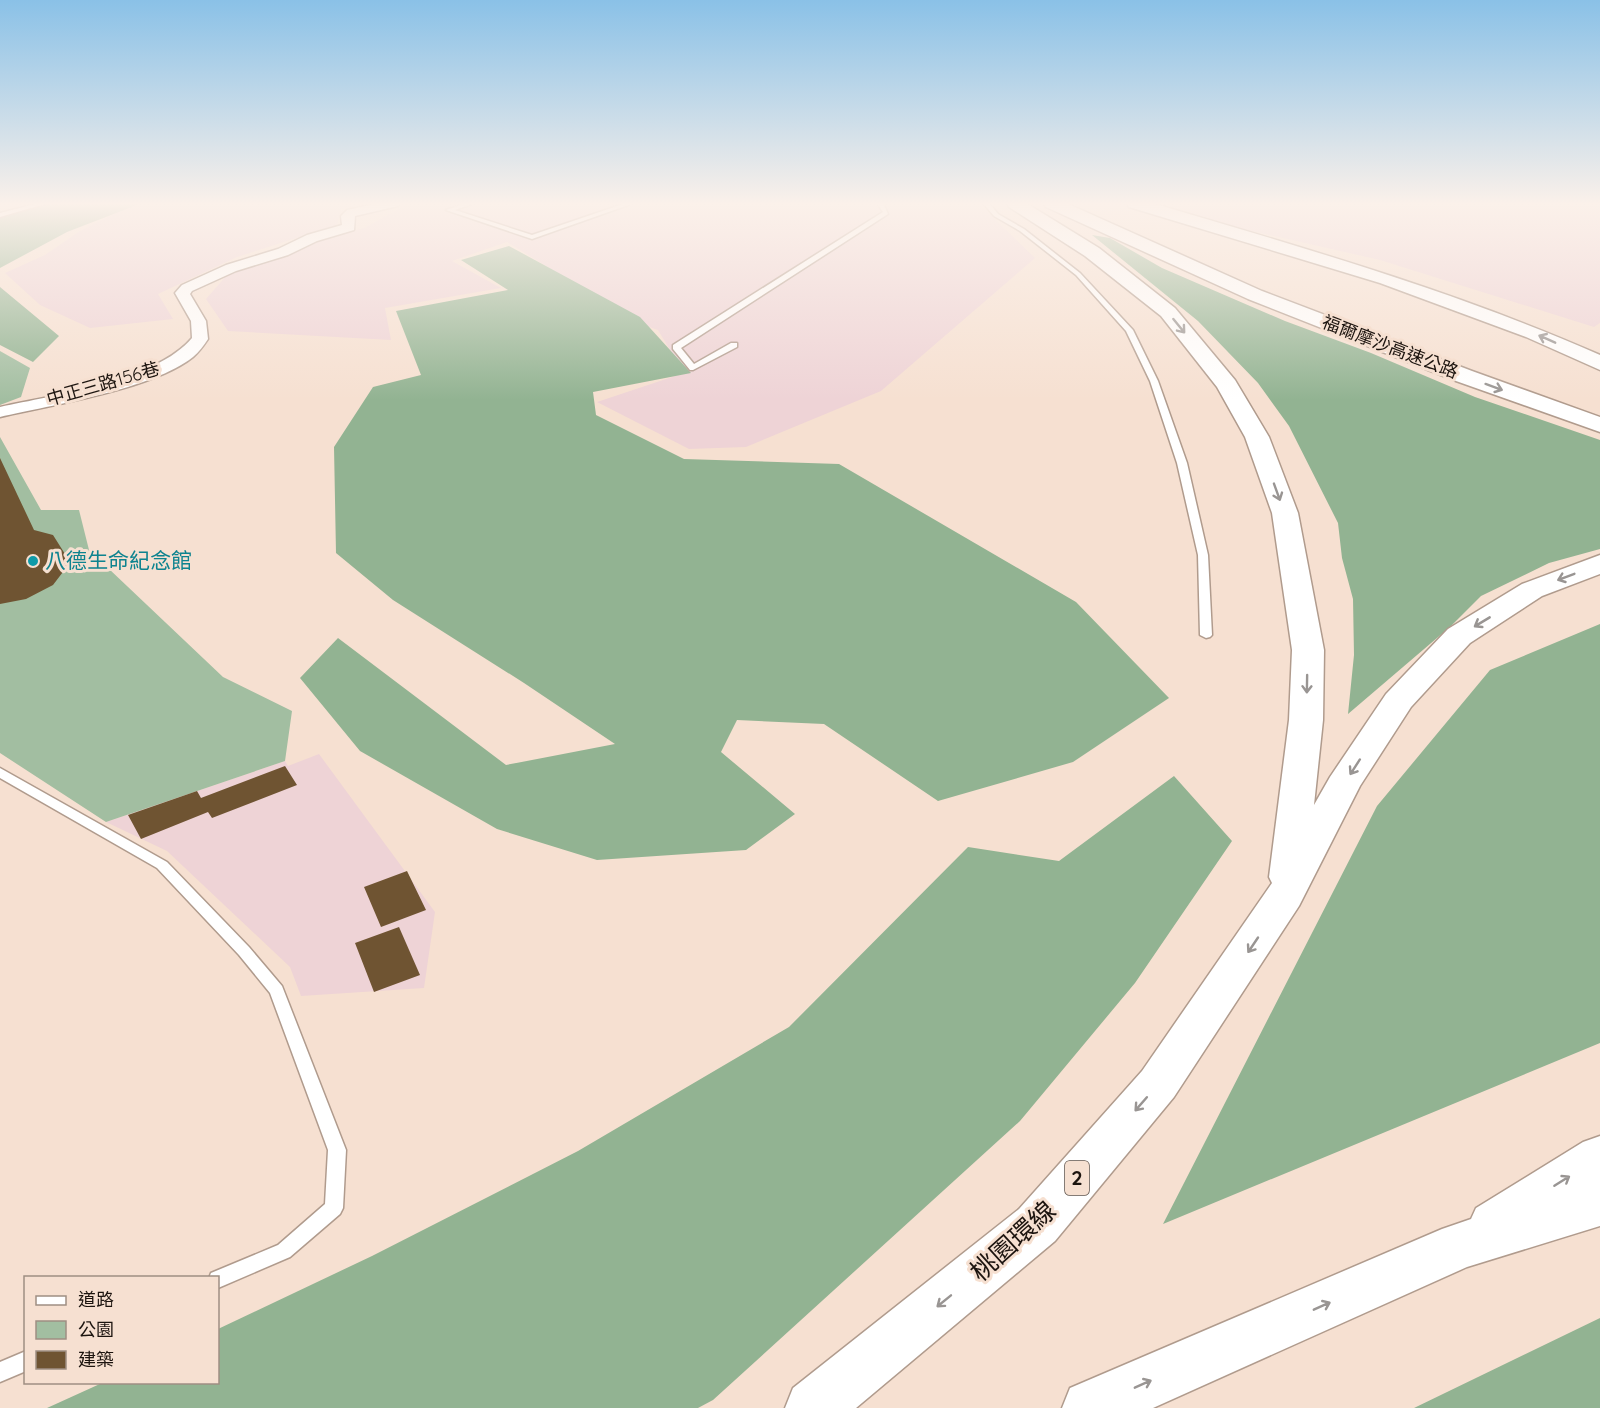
<svg xmlns="http://www.w3.org/2000/svg" width="1600" height="1408" font-family="Quicksand,'Noto Sans TC',sans-serif">
<style>
.industrial{fill:#eed3d6}
.green{fill:#a2bea1}
.forest{fill:#92b392}
.building{fill:#6f5432}
.lines{fill:none;stroke-linecap:round;stroke-linejoin:round}
.lane-casing{stroke:#b09b8d;stroke-width:3}
.street-casing{stroke:#b09b8d;stroke-width:3}
.highway-casing{stroke:#b09b8d;stroke-width:3}
.lane{fill:#fff;fill-rule:evenodd}
.street{fill:#fff;fill-rule:evenodd}
.highway{fill:#fff;fill-rule:evenodd}
.oneway{stroke:#999593}
.culture-dot{fill:#0f9aa8;stroke:#f6e0d1;stroke-width:2}
.labels{text-anchor:middle;stroke-width:6;stroke-linejoin:round;paint-order:stroke}
.far-street-label{font-size:18px;fill:#1c140f;stroke:#f6e0d1}
.shield{fill:#f6e0d1;stroke:#5d5149;stroke-width:1.5}
.shield-label{font-size:20px;font-weight:bold;fill:#1c140f}
.culture-label{font-size:21px;fill:#0d838f;stroke:#f6e0d1;text-anchor:start}
.near-street-label{font-size:26px;fill:#1c140f;stroke:#f6e0d1}
</style>
<rect width="100%" height="100%" fill="#f6e0d1"/>
<!-- industrial -->
<path class="industrial" d="M136 203H370L341 209 337 225 237 257 158 294 173 319 90 328 40 305 5 273 45 255 80 231Z
M410 203H978L1035 258 881 391 746 447 689 449 597 402 684 373 658 330 589 306 567 279 507 242 452 261 501 288 385 308 391 340 228 331 206 299 227 275 314 242 364 228Z
M1158 203H1600V323L1594 327 1380 260 1243 229Z
M319 754 435 912 424 988 301 996 290 967 167 851 106 822 285 761 288 766Z"/>
<!-- green -->
<path class="green" d="M0 351 30 368 21 397 0 405Z
M0 437 41 510H79L89 550 223 677 292 711 285 761 106 822 0 753Z"/>
<!-- forest -->
<path class="forest" d="M42 203H142L67 232 0 268V212Z
M1092 235 1110 238 1162 268 1285 321 1371 353 1475 397 1600 440V549L1549 563 1481 596 1451 626 1348 714 1354 655 1353 599 1342 558 1338 523 1289 426 1258 383 1198 321Z
M509 246 640 317 691 373 593 392 596 415 684 459 839 464 1076 602 1169 698 1073 762 938 801 824 724 737 720 721 752 795 814 746 850 597 860 497 829 360 751 300 678 338 638 506 765 615 744 524 683 393 600 336 553 334 447 373 387 421 375 396 311 508 290 461 260Z
M0 287 59 336 33 362 0 345Z
M1600 624V1043L1163 1224 1377 806 1490 670Z
M1174 776 1232 841 1135 983 1020 1121 713 1400 698 1408H47L102 1383 218 1382V1329L372 1256 578 1151 789 1027 968 847 1059 861Z
M1600 1318V1408H1414Z"/>
<!-- building -->
<path class="building" d="M0 458 34 530 53 535 65 554 66 568 53 585 26 599 0 604Z
M285 766 297 785 212 818 208 812 141 839 128 815 197 791 201 798Z
M407 871 426 910 381 927 364 887Z
M399 927 420 975 374 992 355 943Z"/>
<g class="lines">
<defs>
<path id="lane" d="M39 203H48L0 217V213Z
M466 203H475L455 210 532 235 626 203H634L532 239 446 210Z
M877 203H883L888 214 681 348 694 364 731 343H737V347L693 370H690L673 349V345L883 212Z
M983 203H989L998 214 1024 229 1080 273 1133 330 1158 381 1187 463 1208 555 1212 635 1210 637 1206 638 1200 635 1198 555 1177 463 1150 381 1126 331 1076 275 1020 231 994 216Z
M0 768 167 862 249 947 282 986 346 1150 343 1208 340 1214 290 1257 218 1288V1278H209L211 1273 278 1245 325 1204 328 1150 270 993 239 955 157 868 0 778Z
M26 1351V1371L0 1382V1362Z"/>
<path id="street" d="M379 203H400L398 206 355 216 354 230 317 241 288 255 236 271 192 291 190 294 206 321 208 339C204 345 199 352 193 357 153 389 52 405 0 417V407C54 395 156 381 192 338L191 321 175 293 182 285 226 265 278 249 307 235 342 225 341 216 347 210Z"/>
<path id="highway" d="M1007 203H1026L1099 248 1175 308 1235 380 1269 437 1298 513 1324 650 1323 720 1314 805 1330 777 1386 694 1448 629 1522 584 1600 555V574L1542 596 1470 643 1411 707 1360 786 1299 906 1174 1097 1055 1241 856 1408H785L793 1388 1019 1209 1142 1071 1272 883 1269 877 1289 720 1292 650 1272 513 1245 437 1217 387 1161 316 1085 256 1009 207Z
M1043 203H1066L1262 291 1472 371 1600 417V432L1456 381 1248 299 1046 207Z
M1126 203H1152C1304 248 1455 291 1600 355V370L1526 337 1380 283 1129 207Z
M1600 1136V1226L1467 1267 1153 1408H1062L1070 1388 1442 1229 1471 1219 1476 1208 1583 1142Z"/>
</defs>
<!-- lane casing -->
<use href="#lane" class="lane-casing"/>
<!-- street casing -->
<use href="#street" class="street-casing"/>
<!-- highway casing -->
<use href="#highway" class="highway-casing"/>
<!-- lane -->
<use href="#lane" class="lane"/>
<!-- street -->
<use href="#street" class="street"/>
<!-- highway -->
<use href="#highway" class="highway"/>
</g>
<!-- one-way arrows -->
<defs><path id="oneway-shaft" d="M-6 0H5M1.5-3L5.5 0L1.5 3" fill="none" stroke-width="1.6" stroke-linecap="round" stroke-linejoin="round" transform="scale(1.5)"/></defs>
<g class="oneway">
<use href="#oneway-shaft" transform="translate(1179 326) rotate(51)"/>
<use href="#oneway-shaft" transform="translate(1547 339) rotate(-156)"/>
<use href="#oneway-shaft" transform="translate(1494 387) rotate(20)"/>
<use href="#oneway-shaft" transform="translate(1277 492) rotate(70)"/>
<use href="#oneway-shaft" transform="translate(1566 577) rotate(159)"/>
<use href="#oneway-shaft" transform="translate(1482 622) rotate(149)"/>
<use href="#oneway-shaft" transform="translate(1307 684) rotate(91)"/>
<use href="#oneway-shaft" transform="translate(1355 767) rotate(123)"/>
<use href="#oneway-shaft" transform="translate(1253 945) rotate(124)"/>
<use href="#oneway-shaft" transform="translate(1141 1104) rotate(131)"/>
<use href="#oneway-shaft" transform="translate(1562 1181) rotate(-32)"/>
<use href="#oneway-shaft" transform="translate(944 1301) rotate(141)"/>
<use href="#oneway-shaft" transform="translate(1322 1306) rotate(-24)"/>
<use href="#oneway-shaft" transform="translate(1143 1384) rotate(-24)"/>
</g>
<!-- sky -->
<linearGradient id="sky" x2="0" y2="1"><stop stop-color="#8ac1e7"/><stop offset="0.51" stop-color="#fbf1ea"/><stop offset="1" stop-color="#fbf1ea" stop-opacity="0"/></linearGradient>
<rect width="1600" height="400" fill="url(#sky)"/>
<!-- markers -->
<circle class="culture-dot" cx="33" cy="561" r="6"/>
<g class="labels">
<!-- far-street labels -->
<g class="far-street-label">
<text transform="translate(1390 347) rotate(21)" y="6">福爾摩沙高速公路</text>
<text transform="translate(103 384) rotate(-16)" y="6">中正三路156巷</text>
</g>
<!-- shield labels -->
<rect class="shield" x="1065" y="1161" width="24" height="34" rx="4.5"/>
<g class="shield-label">
<text x="1077" y="1185">2</text>
</g>
<!-- culture labels -->
<g class="culture-label">
<text x="45" y="568">八德生命紀念館</text>
</g>
<!-- near-street labels -->
<g class="near-street-label">
<text transform="translate(1013 1241) rotate(-42)" y="9">桃園環線</text>
</g>
</g>
<!-- legend -->
<rect x="24" y="1276" width="195" height="108" fill="#f6e0d1" stroke="#9f8e83" stroke-width="1.5"/>
<rect x="36" y="1296" width="30" height="9" fill="#ffffff" stroke="#9f8e83" stroke-width="1.5"/>
<text x="78" y="1306" font-size="18" fill="#1c140f">道路</text>
<rect x="36" y="1321" width="30" height="18" fill="#a2bea1" stroke="#9f8e83" stroke-width="1.5"/>
<text x="78" y="1336" font-size="18" fill="#1c140f">公園</text>
<rect x="36" y="1351" width="30" height="18" fill="#6f5432" stroke="#9f8e83" stroke-width="1.5"/>
<text x="78" y="1366" font-size="18" fill="#1c140f">建築</text>
</svg>
